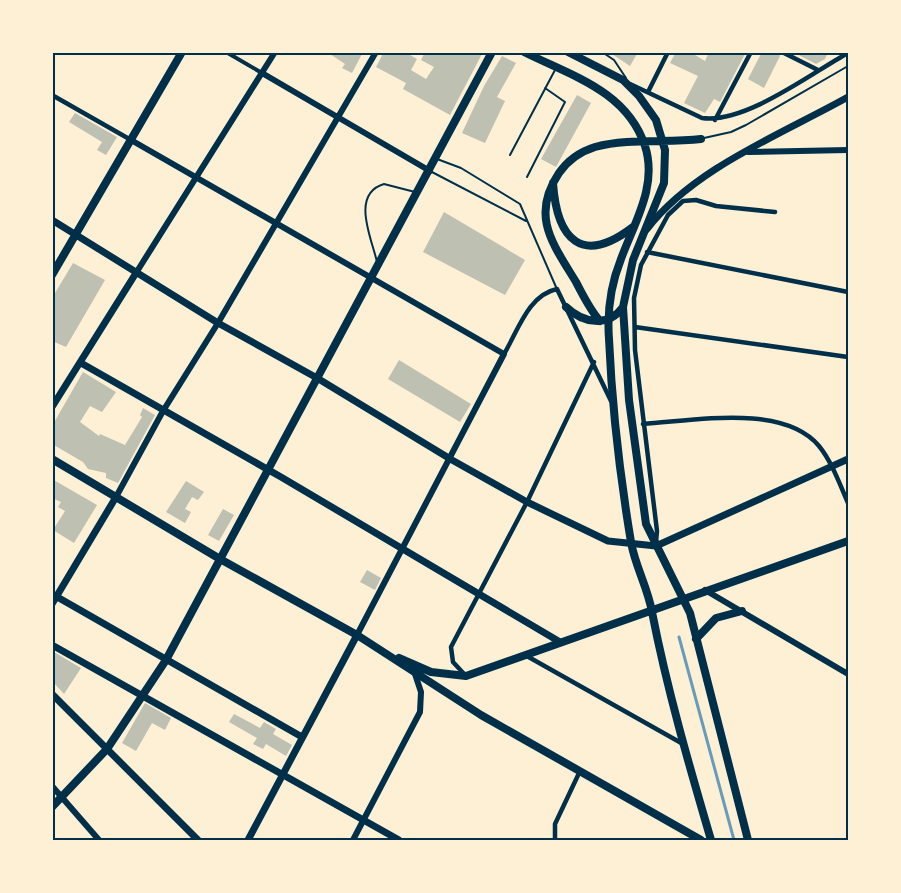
<svg xmlns="http://www.w3.org/2000/svg" width="901" height="893" font-family="'Work Sans',sans-serif">
<style>
.lines{fill:none;stroke-linecap:round;stroke-linejoin:round}
.stream{stroke:#669bbc;stroke-width:3}
.building{fill:#bec0b2}
.service{stroke:#003049;stroke-width:2}
.pedestrian{stroke:#003049;stroke-width:4}
.minor{stroke:#003049;stroke-width:4.5}
.tertiary{stroke:#003049;stroke-width:6}
.secondary{stroke:#003049;stroke-width:7}
.primary{stroke:#003049;stroke-width:8}
.neatline{fill:none;stroke:#003049;stroke-width:2}
</style>
<rect width="100%" height="100%" fill="#fdf0d5"/>
<g class="lines">
<!-- stream -->
<path class="stream" d="M679 637 734 840"/>
</g>
<!-- building -->
<path class="building" d="M327 52H363L352 73 342 68 345 64Z
M384 52H405L417 59 411 70 426 79 434 67 421 60 425 52H483L450 115 403 89 406 83 376 67Z
M609 52H638L630 66Z
M676 52H690L705 61 709 52H746L720 102 714 99 705 113 684 103 698 76 670 63Z
M762 52H778L780 56 764 88 748 79Z
M793 52H828L825 59 816 64Z
M502 56 516 63 497 97 505 101 485 143 462 133 484 86Z
M577 95 591 103 556 167 541 159Z
M75 113 117 137 106 155 97 150 102 142 69 122Z
M444 212 525 260 505 295 423 252Z
M73 263 105 280 66 347 52 341V298Z
M399 360 471 404 460 422 388 379Z
M83 372 116 392 102 412 90 406 80 422 99 436 100 434 125 445 142 417 140 415 143 408 155 415 118 483 106 478V473L88 469 83 462 52 444V426Z
M52 479 97 505 74 543 53 530 65 511 58 507 61 502 52 498Z
M186 481 204 492 198 500 192 497 185 509 191 512 185 523 166 512Z
M223 509 234 515 219 541 208 535Z
M367 570 381 578 375 590 360 582Z
M54 652 81 668 64 694 52 681Z
M145 703 171 718 165 730 152 723 136 751 122 743Z
M234 714 260 728 264 722 276 729 273 734 292 745 286 756 266 744 263 749 253 744 257 738 229 722Z"/>
<g class="lines">
<!-- service -->
<path class="service" d="M602 52 614 60 626 78
M704 138 731 132 746 125 848 66
M510 155 555 70
M437 159 461 168 520 204 556 287
M430 171 526 221
M527 177 565 102 545 88
M377 262C372 239 350 194 384 184L415 192"/>
<!-- pedestrian -->
<path class="pedestrian" d="M226 52 262 73"/>
<!-- minor -->
<path class="minor" d="M782 52 818 70
M630 84 702 118C745 124 810 74 848 53
M648 92 668 52
M52 95 131 140
M715 120 751 52
M647 252 848 292
M635 327 848 357
M504 354C518 331 528 295 557 289L611 401
M643 424C693 421 783 403 819 446 832 462 840 485 848 503
M656 542 657 531 635 350 634 298 641 265 668 215 683 201 696 200 716 206 775 212
M525 655 683 744
M465 675 453 662 451 647 527 502 594 362
M555 840V824L580 771"/>
<!-- tertiary -->
<path class="tertiary" d="M262 73 430 171
M131 140 504 354 357 635
M748 152 848 150
M136 273 275 52
M116 497 163 411 218 323 376 52
M705 590 848 674
M52 786 99 840
M353 840 420 712 421 692 415 674"/>
<!-- secondary -->
<path class="secondary" d="M52 220 218 323 317 378 452 460 527 502 608 541 656 546 848 459
M647 229C694 168 782 134 848 97
M81 363 281 477 560 642
M52 407 136 273
M52 594 302 737
M52 604 116 497
M52 645 399 840
M52 694 198 840
M248 840 357 635"/>
<!-- primary -->
<path class="primary" d="M524 52C572 76 627 91 645 146 658 186 634 223 621 259 611 284 607 312 609 339 612 407 620 476 631 542 635 566 648 588 652 612 667 689 689 765 711 840
M568 52 623 80 639 96 656 120 665 150 664 183 633 260 623 307 629 400 646 524 690 613 748 840
M553 183C557 240 582 266 633 227
M52 275 182 52
M566 307C583 323 608 328 623 307
M600 321C590 310 583 295 576 282 553 244 530 216 559 173 568 160 579 152 595 147 629 138 666 143 701 139
M52 459 220 559 357 635 481 715 701 840
M696 639 716 618 742 611
M399 658 431 672 466 676 848 541
M52 807 107 749 166 660 492 52"/>
</g>
<!-- border -->
<rect width="901" height="893" fill="none" stroke="#fdf0d5" stroke-width="108"/>
<rect x="54" y="54" width="793" height="785" class="neatline"/>
</svg>
